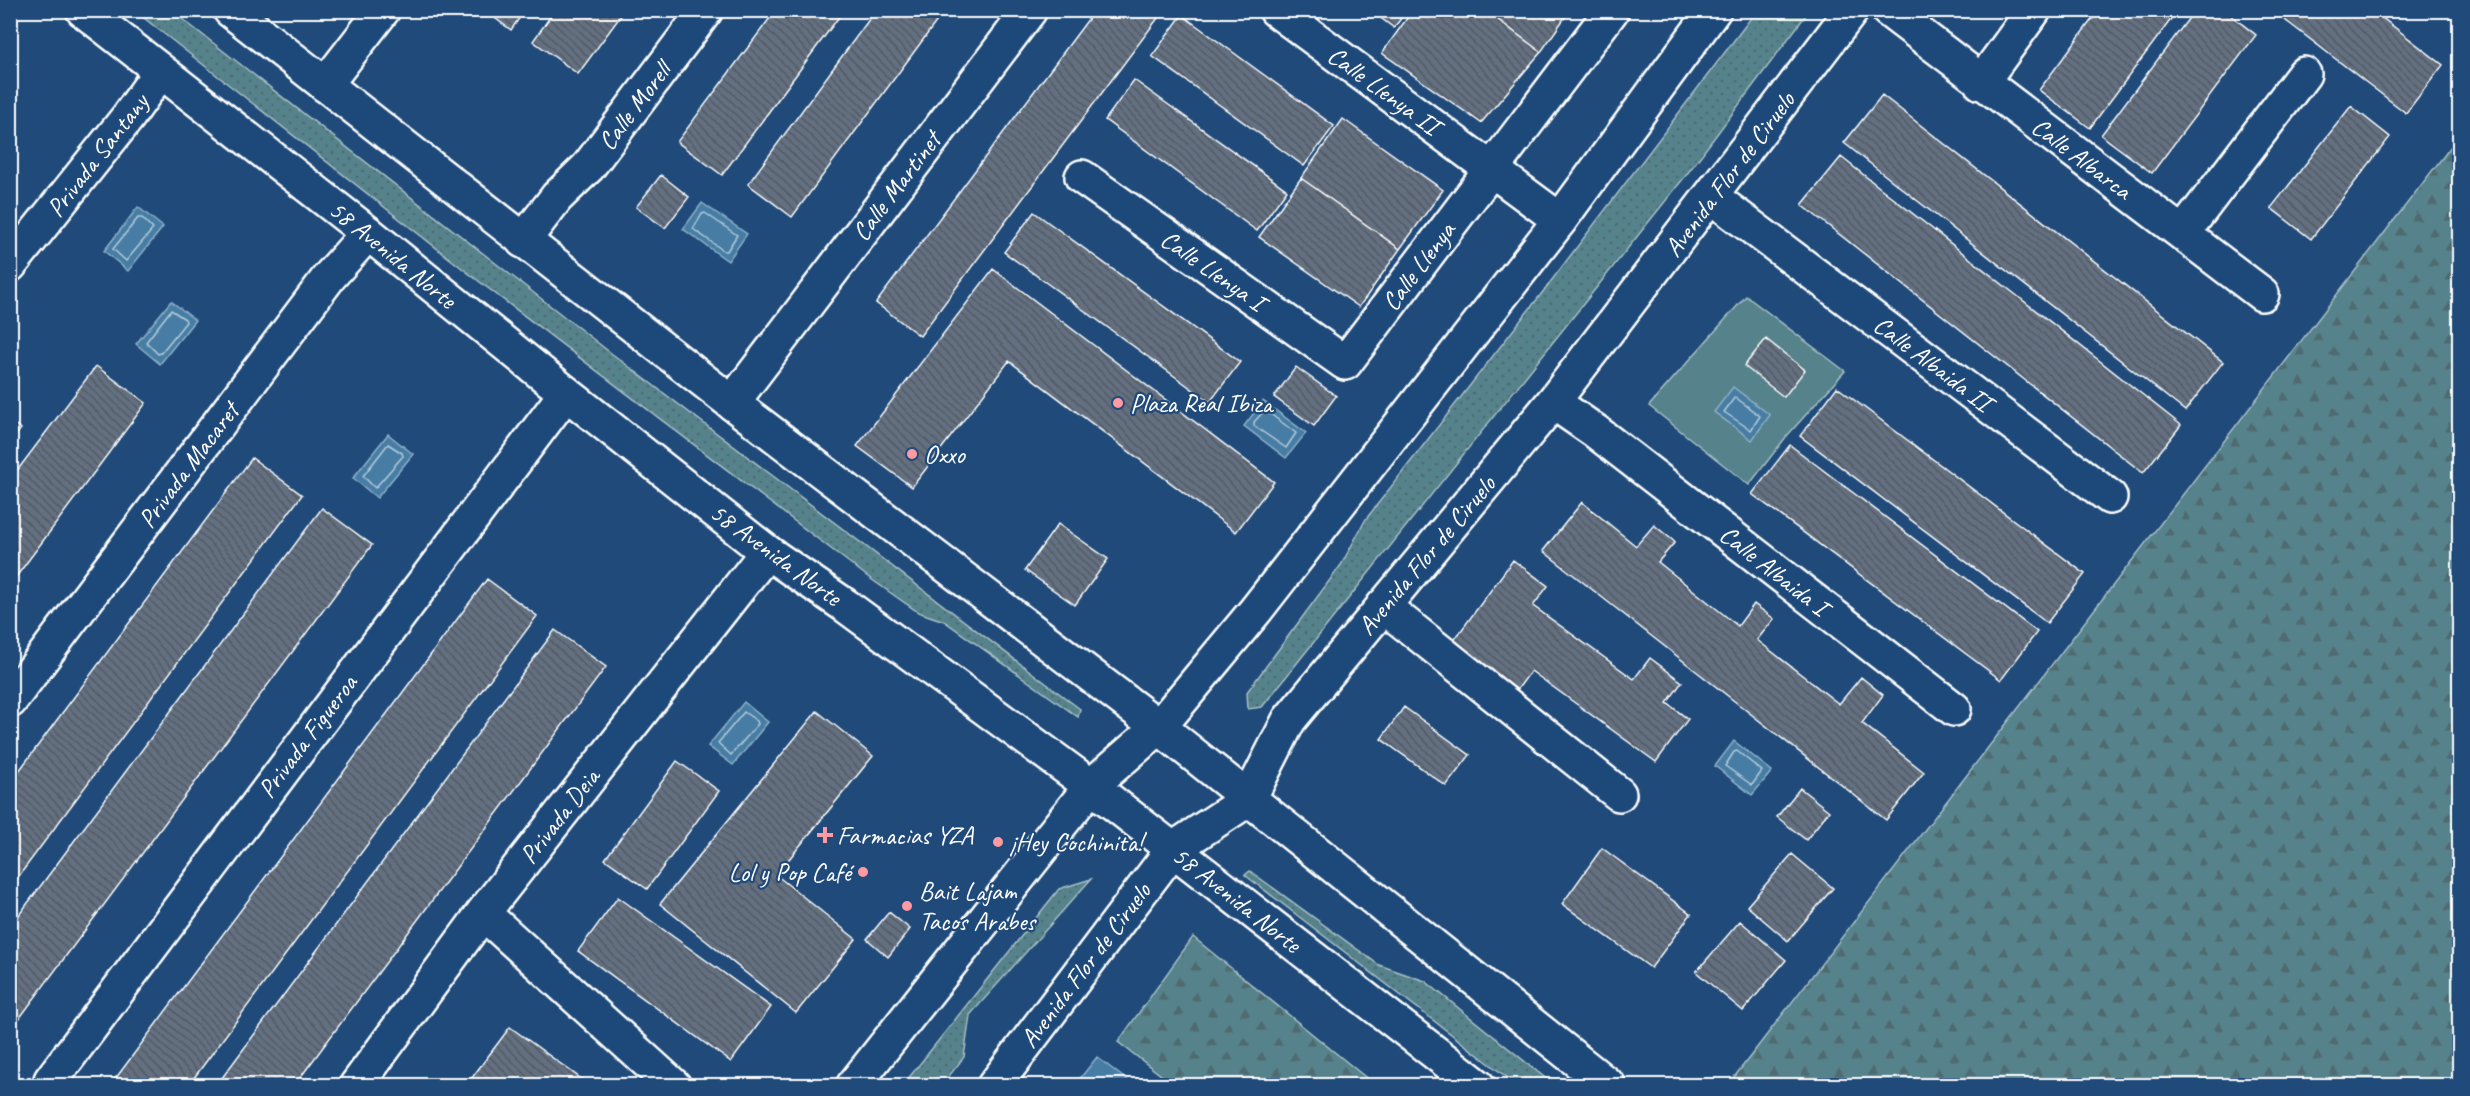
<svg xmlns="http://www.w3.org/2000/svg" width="2470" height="1096" font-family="Caveat,sans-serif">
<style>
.grass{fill:url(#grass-dots);stroke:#aac0c5;stroke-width:1.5}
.forest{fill:url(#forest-firs);stroke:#aac0c5;stroke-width:1.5}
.green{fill:#54828b;stroke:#aac0c5;stroke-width:1.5}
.water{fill:#477da4;stroke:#91b1c8;stroke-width:1.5}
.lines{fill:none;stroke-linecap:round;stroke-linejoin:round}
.shore{stroke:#b5cbdb;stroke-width:1.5}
.building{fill:url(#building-back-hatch);stroke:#fff;stroke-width:1.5}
.minor-casing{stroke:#fff;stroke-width:38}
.secondary-casing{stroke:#fff;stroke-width:38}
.minor{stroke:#1f4a7a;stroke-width:33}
.secondary{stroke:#1f4a7a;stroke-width:33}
.poi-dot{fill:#ff9aa2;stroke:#1f4a7a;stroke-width:2}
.labels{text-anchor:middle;stroke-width:4.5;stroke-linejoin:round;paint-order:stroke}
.street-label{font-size:26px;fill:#fff;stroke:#1f4a7a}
.poi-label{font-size:26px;fill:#fff;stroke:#1f4a7a;text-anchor:start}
</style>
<defs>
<pattern id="grass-dots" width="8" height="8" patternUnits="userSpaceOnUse" patternTransform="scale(1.5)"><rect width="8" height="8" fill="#54828b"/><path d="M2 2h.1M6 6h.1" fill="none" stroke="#506a6f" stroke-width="1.8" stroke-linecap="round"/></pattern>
<pattern id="forest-firs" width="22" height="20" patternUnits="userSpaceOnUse" patternTransform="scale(1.5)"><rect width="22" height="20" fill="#54828b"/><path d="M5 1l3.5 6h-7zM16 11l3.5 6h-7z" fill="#506a6f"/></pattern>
<pattern id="building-back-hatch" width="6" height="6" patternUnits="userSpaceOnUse" patternTransform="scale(1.5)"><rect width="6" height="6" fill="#627081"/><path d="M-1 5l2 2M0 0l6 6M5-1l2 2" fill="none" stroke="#555a61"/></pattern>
</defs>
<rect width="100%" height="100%" fill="#1f4a7a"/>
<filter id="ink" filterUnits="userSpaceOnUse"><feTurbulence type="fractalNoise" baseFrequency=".0167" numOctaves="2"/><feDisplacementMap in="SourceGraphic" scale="12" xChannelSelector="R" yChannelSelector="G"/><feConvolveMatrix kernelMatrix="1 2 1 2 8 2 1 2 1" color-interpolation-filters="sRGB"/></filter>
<g filter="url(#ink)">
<!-- grass -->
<path class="grass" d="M1757 10 1809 11 1687 174 1262 707 1248 709 1247 692 1341 565 1366 519 1542 293Z
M135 11H172L607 350 1080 709 1078 717 944 621 918 612 868 577 472 276Z
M1250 871 1379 965 1425 981 1554 1085H1517L1245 875Z
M1091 879 970 1015 964 1057 942 1085H903L1059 889Z"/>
<!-- forest -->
<path class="forest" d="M2459 136V1085H1738L1732 1080Z
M1193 937 1375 1085H1174L1118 1042Z"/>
<!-- green -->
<path class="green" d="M1746 296 1845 371 1786 437 1749 485 1649 406Z"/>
<!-- water -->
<path class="water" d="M702 203 747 234 728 261 683 229Z
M138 207 163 227 128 271 104 251Z
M171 301 195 320 160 364 136 344Z
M1733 387 1770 415 1752 440 1714 412Z
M1263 401 1306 433 1286 458 1244 426Z
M388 434 413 454 377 498 353 478Z
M744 702 768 722 733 765 708 746Z
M1734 741 1772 771 1752 795 1715 766Z
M1097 1057 1133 1085H1083L1078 1081Z"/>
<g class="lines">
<!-- shore -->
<path class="shore" d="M705 213 737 235 727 251H724L693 229 702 214Z
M138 218H142L153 229 126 261 113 249Z
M171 310 185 319 186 322 161 353 158 354 146 342Z
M1735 397 1760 416 1751 430 1724 412Z
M1265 410 1296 433 1286 448 1254 426V422Z
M388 444 402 453 403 456 375 488 363 476Z
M744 712 757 721 758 724 731 755 718 743Z
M1737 751 1762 771 1752 785 1725 766 1734 752Z"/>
</g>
<!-- building -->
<path class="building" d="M484 10H525L511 30Z
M555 10H625L578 74 533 41Z
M776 10H844L722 175 677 142Z
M876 10H945L792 217 748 184Z
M1095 10H1164L920 336 876 303Z
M1370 10H1407L1394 28Z
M1413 10H1485L1541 52 1481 123 1382 53Z
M1485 10H1570L1541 52Z
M2099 10H2178L2090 128 2039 90Z
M2195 10H2224L2256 35 2152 173 2101 135Z
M2272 10H2372L2443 65 2406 113Z
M1182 15 1334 126 1304 166 1152 56Z
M1134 80 1287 190 1257 231 1105 120Z
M1882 95 2223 362 2185 411 1844 143Z
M2351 106 2390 137 2311 239 2271 208Z
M1343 119 1443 190 1400 249 1301 178Z
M1841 157 2181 425 2143 473 1802 205Z
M661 175 689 197 665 228 636 207Z
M1301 178 1400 249 1359 307 1259 237Z
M1034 212 1240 362 1210 402 1004 252Z
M993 269 1274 482 1236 532 1009 361 912 487 857 446Z
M1766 339 1805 370 1784 397 1744 366Z
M96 366 146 403 10 585V480Z
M1296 367 1336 396 1314 426 1274 397Z
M1837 387 2085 574 2047 623 1800 436Z
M10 421 21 429 10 442Z
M1790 445 2037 632 2001 680 1752 494Z
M252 458 302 495 10 888V783Z
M1582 502 1636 546 1654 525 1675 542 1658 562 1738 626 1754 604 1774 619 1757 640 1839 704 1861 677 1883 695 1862 723 1924 772 1886 820 1543 551Z
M322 508 372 545 10 1031V927Z
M1058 524 1108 559 1075 605 1025 570Z
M1513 560 1548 586 1533 606 1634 679 1650 658 1682 682 1667 703 1688 719 1656 762 1531 671 1517 690 1452 643Z
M487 579 537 616 188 1086H110Z
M555 630 606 667 294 1086H216Z
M1404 707 1470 755 1446 786 1381 739Z
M817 711 873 756 776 875 856 939 796 1013 660 904Z
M677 761 719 791 647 889 605 859Z
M1800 788 1829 811 1806 840 1777 817Z
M1602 848 1691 914 1651 968 1562 904Z
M1792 854 1833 888 1788 941 1747 906Z
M618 897 771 1007 731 1062 578 951Z
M889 912 910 929 888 957 867 939Z
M1740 921 1786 960 1743 1011 1696 972Z
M510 1027 591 1086H471L468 1083Z"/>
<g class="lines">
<defs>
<path id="minor" d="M1276 10 1560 220
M1888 10 2262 294
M1981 83 2034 10
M325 85 383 10
M1082 177 1345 363 1612 10
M1712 197 2110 497
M2183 233 2304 74
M523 241 557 197 588 167 706 10
M10 265 128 117 160 72
M1553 402 1595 431 1954 709
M732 403 1030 10
M1383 606 1619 794
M10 701 329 277 368 233
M483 913 674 1086
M51 1080 566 393
M356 1086 483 913 767 552"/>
<path id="secondary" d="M83 10 368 233 566 393 767 552 846 606 1091 786 1478 1086
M230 10 732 403 1159 727 1609 1086
M853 1086 1091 786 1159 727 1256 610 1560 220 1714 10
M994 1086 1173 849 1249 799 1289 720 1553 402 1852 10"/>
</defs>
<!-- minor casing -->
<use href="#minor" class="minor-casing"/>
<!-- secondary casing -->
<use href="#secondary" class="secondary-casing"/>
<!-- minor -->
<use href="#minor" class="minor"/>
<!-- secondary -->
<use href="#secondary" class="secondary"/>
</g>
</g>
<!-- markers -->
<g class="poi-dot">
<circle cx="1118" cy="403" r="6"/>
<circle cx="912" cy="454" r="6"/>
<path d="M822 826h6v6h6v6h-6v6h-6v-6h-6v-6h6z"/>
<circle cx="998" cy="842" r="6"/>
<circle cx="863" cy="872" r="6"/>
<circle cx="907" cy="906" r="6"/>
</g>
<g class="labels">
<!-- street labels -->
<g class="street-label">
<text transform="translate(1384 90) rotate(36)" y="9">Calle Llenya II</text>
<text transform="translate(634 106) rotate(-53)" y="9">Calle Morell</text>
<text transform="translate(97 155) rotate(-52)" y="9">Privada Santany</text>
<text transform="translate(2082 158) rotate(37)" y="9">Calle Albarca</text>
<text transform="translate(1729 174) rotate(-53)" y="9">Avenida Flor de Ciruelo</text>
<text transform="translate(896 186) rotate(-53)" y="9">Calle Martinet</text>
<text transform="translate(393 254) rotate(39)" y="9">58 Avenida Norte</text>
<text transform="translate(1418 266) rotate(-53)" y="9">Calle Llenya</text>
<text transform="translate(1213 270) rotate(35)" y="9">Calle Llenya I</text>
<text transform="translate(1933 363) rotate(37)" y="9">Calle Albaida II</text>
<text transform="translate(188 465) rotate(-53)" y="9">Privada Macaret</text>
<text transform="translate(776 554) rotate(36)" y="9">58 Avenida Norte</text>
<text transform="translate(1426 555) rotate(-50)" y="9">Avenida Flor de Ciruelo</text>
<text transform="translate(1774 570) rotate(38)" y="9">Calle Albaida I</text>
<text transform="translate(307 736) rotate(-53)" y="9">Privada Figueroa</text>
<text transform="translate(559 816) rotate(-52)" y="9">Privada Deia</text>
<text transform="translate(1237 899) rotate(38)" y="9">58 Avenida Norte</text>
<text transform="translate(1085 965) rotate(-53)" y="9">Avenida Flor de Ciruelo</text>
</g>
<!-- poi labels -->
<g class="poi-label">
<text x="1130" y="412">Plaza Real Ibiza</text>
<text x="924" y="463">Oxxo</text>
<text x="837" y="844">Farmacias YZA</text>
<text x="1010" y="851">¡Hey Cochinita!</text>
<text x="851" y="881" text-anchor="end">Lol y Pop Café</text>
<text x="919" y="900">Bait Lajam<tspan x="919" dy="30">Tacos Arabes</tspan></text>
</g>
</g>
<!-- margin -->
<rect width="2470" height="1096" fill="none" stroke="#1f4a7a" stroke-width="36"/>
<rect x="18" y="18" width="2434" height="1060" fill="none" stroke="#fff" stroke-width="2" filter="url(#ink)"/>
</svg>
